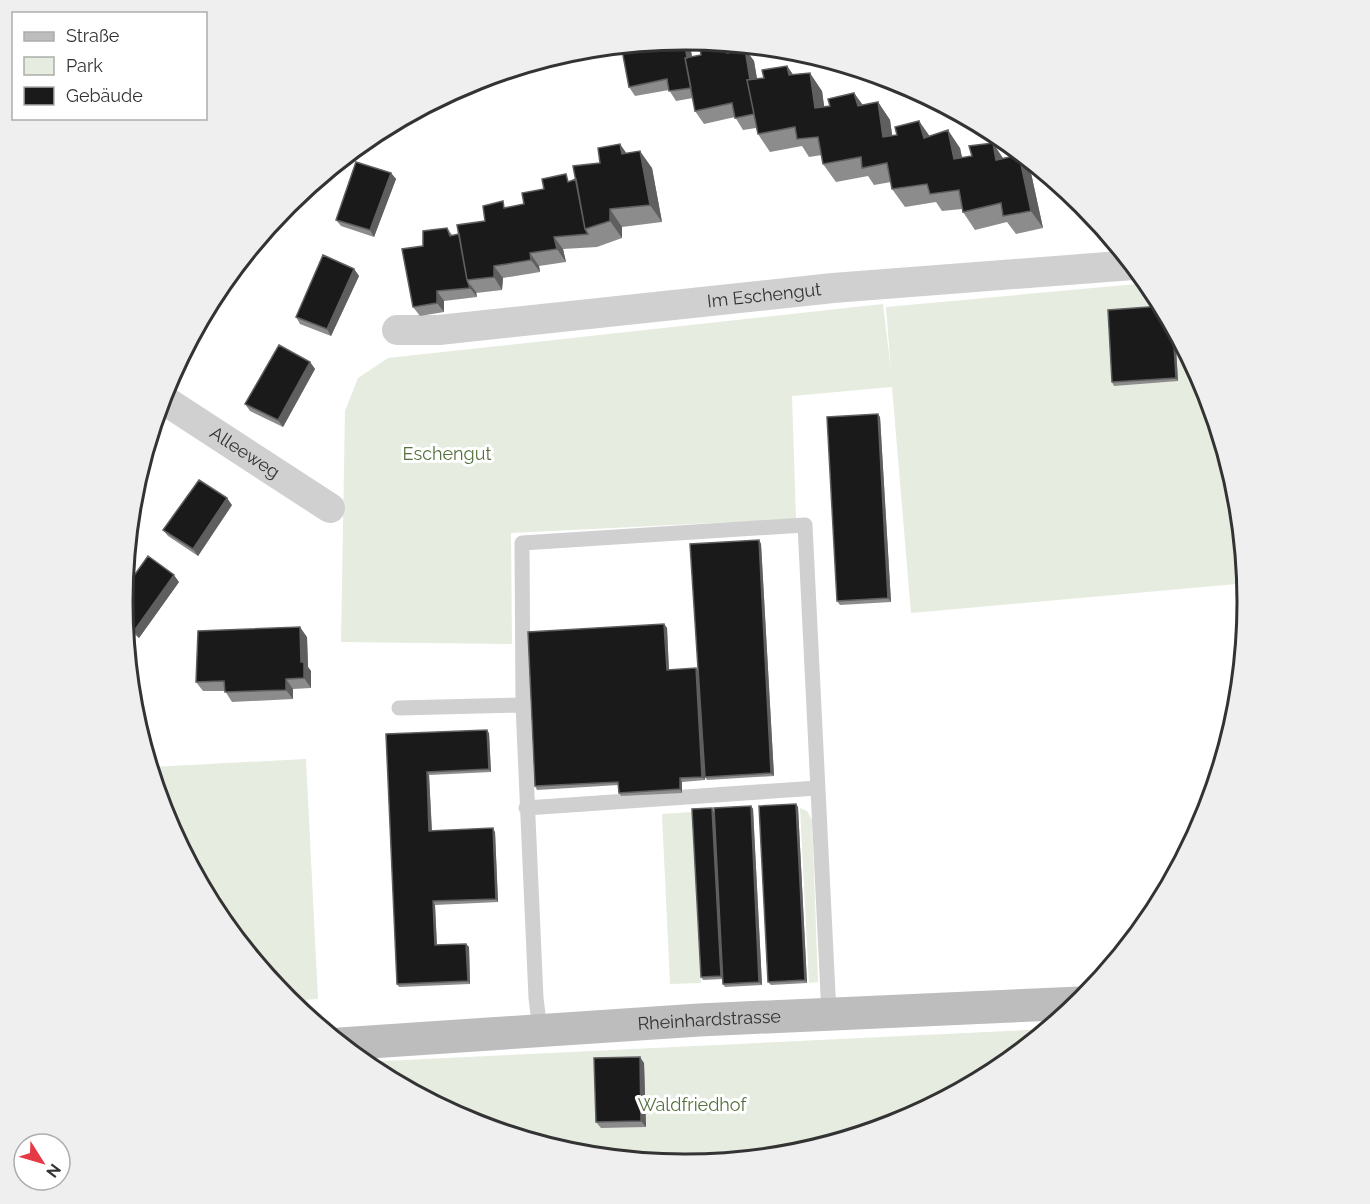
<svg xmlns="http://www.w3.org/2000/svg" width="1370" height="1204" font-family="Raleway,sans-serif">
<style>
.green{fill:#e6ecdf}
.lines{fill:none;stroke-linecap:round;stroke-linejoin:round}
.lane{stroke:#d0d0d0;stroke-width:15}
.street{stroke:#d0d0d0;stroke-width:30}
.secondary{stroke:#bdbdbd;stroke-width:33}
.wall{fill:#8c8c8c}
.shaded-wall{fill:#5f5f5f}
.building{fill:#1a1a1a;stroke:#5f5f5f;stroke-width:1.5}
.labels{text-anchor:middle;stroke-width:6;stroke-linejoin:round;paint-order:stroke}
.street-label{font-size:18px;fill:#333;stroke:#fff}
.park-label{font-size:18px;fill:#56703f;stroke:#fff}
.rim{fill:none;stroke:#333;stroke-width:3}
</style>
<rect width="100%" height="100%" fill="#fff"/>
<!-- green -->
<path class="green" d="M1148 283 1205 387 1225 452 1236 584 911 613 892 387 792 396 796 519 511 533 512 644 341 642 345 411 358 378 388 358 883 304 891 371 886 307Z
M306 759 318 999 288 1001 217 914 165 817 150 767Z
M800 808 807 811 812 820 818 982 809 983Z
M692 812 701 983 670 984 662 814Z
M1048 1029 997 1070 900 1122 794 1154 685 1165 575 1154 469 1122 363 1062Z"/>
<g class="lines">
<!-- lane -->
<path class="lane" d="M523 705 522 543 805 525 829 1014
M399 708 523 705 536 998 540 1030
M526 808 817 788"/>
<!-- street -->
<g class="street">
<path id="s1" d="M397 330H439L833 288 1133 265"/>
<path id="s2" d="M161 398 330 508"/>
</g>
<!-- secondary -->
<path class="secondary" id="s3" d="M340 1044 699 1020 1080 1003"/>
</g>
<!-- wall -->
<path class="wall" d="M685 39H689L692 57 730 52 745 49 754 61 757 79 764 78 787 66 793 75 822 91 824 107 830 106 854 93 863 105 878 102 890 120 892 135 930 136 960 148 962 158H1003L1019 155 1031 173 1043 228 1016 234 1007 222 975 230 963 212 962 209 942 211 936 202 905 207 892 189 891 182 874 185 868 176 836 182 823 164 822 155 809 157 802 146 770 152 758 134 756 128 743 130 735 117 704 124 695 111 693 98 676 101 669 90 635 96 629 87Z
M393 123 390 133 379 130Z
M627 153 652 168 662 222 622 227V238L597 247 563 249 566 262 539 266 540 272 503 278 502 290 476 293V292L477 297 444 301V312L420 316 413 307 423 246 447 228 453 236 459 234 485 221 508 208 524 204 544 189 576 179 600 163Z
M391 173 396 179 374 237 341 226 336 220Z
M354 269 359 276 331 336 300 324 296 317Z
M1162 306 1171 323V329H1173L1175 332 1178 381 1114 386 1112 382Z
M310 362 315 369 283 427 250 411 245 404Z
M880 417 891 602 840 605 837 601Z
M232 505 198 556 168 536 163 530Z
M759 540 761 544 774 776 707 780 705 777 701 711 705 780 682 782V793L621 796 619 793 618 785 537 790 535 786 664 624 667 628 669 670 698 671Z
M179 582 139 638 125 627 122 602Z
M307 637 308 667 311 671V688L293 689V699L232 702 225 691H203L196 682Z
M489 733 491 772 429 775 432 831 495 832 498 902 435 905 437 945 466 944 469 947 470 984 399 987 397 984 386 734Z
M796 804 798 807 807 983 771 985 768 982Z
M751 806 753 809 762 985 725 987 723 984V979L703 980 701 977 714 812Z
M644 1063 646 1127 601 1128 596 1122Z"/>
<!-- shaded-wall -->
<path class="shaded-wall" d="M684 39H689L699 97 692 88Z
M724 43 733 56 727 53Z
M745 49 754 61 765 126 756 113Z
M787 66 799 83 789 75Z
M810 73 822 91 827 126 815 108Z
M854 93 866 110 858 106Z
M878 102 890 120 895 155 883 137Z
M919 121 931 138H924Z
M393 123 390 133 385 127Z
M948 130 960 148 966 176 954 159Z
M993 143 1005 161 996 160Z
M620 144 632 161 622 154Z
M640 151 652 168 662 222 650 205Z
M1019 155 1031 173 1043 228 1031 211Z
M391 173 396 179 374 237 370 230Z
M610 209 622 227V238L610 221Z
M554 237 563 249 566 262 557 249Z
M530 253 539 266 540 272 531 260Z
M494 266 503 278 502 290 494 277Z
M354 269 359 276 331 336 327 329Z
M469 283 476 292 477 297 470 288Z
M437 291 444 301V312L437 303Z
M1169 318 1171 323 1172 332 1169 329Z
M1173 329 1175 332 1178 381 1176 378Z
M310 362 315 369 283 427 278 420Z
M878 414 880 417 891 602 888 598Z
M227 498 232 505 198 556 193 549Z
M759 540 761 544 774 776 771 773Z
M174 575 179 582 139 638 134 631Z
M664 624 667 628 669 673 667 670Z
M300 627 307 637 308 667 311 671V688L304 678 301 662Z
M696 668 699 671 705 780 702 777Z
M286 679 293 689V699L286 690Z
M487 730 489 733 491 772 489 769Z
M427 772 429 775 432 835 429 831Z
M680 778 682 782V793L680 789Z
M796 804 798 807 807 983 805 980Z
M751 806 753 809 762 985 759 982Z
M712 808 714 812 723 979 721 976Z
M493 828 495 832 498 902 496 899Z
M433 901 435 905 437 949 435 945Z
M466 944 469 947 470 984 468 981Z
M640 1057 644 1063 646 1127 641 1121Z"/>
<!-- building -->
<path class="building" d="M684 39 687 58H685L691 88 669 91 667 79 629 87 621 45Z
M724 43 727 53 745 49 750 80H747L754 114 735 118 732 103 695 111 685 58 701 55 700 48Z
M787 66 789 75 810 73 815 108 830 106 828 99 854 93 858 106 878 102 883 137 897 135 895 127 919 121 924 138 948 130 954 159 972 156 969 146 993 143 996 160 1019 155 1031 211 1003 216 1001 203 963 212 959 190 930 194 927 184 892 189 887 163 862 168 861 157 823 164 818 137 797 139 795 127 758 134 747 80 764 78 762 70Z
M620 144 622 154 640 151 650 205 610 209V221L585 229 573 166 600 163 598 148Z
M356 162 391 173 370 230 336 220Z
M566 174 568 182 576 179 585 229 588 234 554 237 557 249 530 253 531 260 494 266V277L467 280 457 225 485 221 483 206 503 201 504 208 524 204 522 193 544 189 542 179Z
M447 228 450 236 459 234 467 280 470 288 437 291V303L413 307 402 249 423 246V231Z
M323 255 354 269 327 329 296 317Z
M1162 306 1169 318V329H1173L1176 378 1112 382 1108 310Z
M279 345 310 362 278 420 245 404Z
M878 414 888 598 837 601 827 417Z
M199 480 227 498 193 549 163 530Z
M759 540 771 773 705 777 690 544Z
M148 556 174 575 134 631 124 624 122 602 123 591Z
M664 624 667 670 696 668 702 777 680 778V789L619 793 618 782 535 786 528 632Z
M300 627 301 662H304V678L286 679V690L225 692 224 681 196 682 198 631Z
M487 730 489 769 427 772 429 831 493 828 496 899 433 901 435 945 466 944 468 981 397 984 386 734Z
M796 804 805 980 768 982 759 806Z
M751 806 759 982 723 984 714 808Z
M712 808 721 976 701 977 692 809Z
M640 1057 641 1121 596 1122 594 1058Z
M849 1138 816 1148V1139Z"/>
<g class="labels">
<!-- street labels -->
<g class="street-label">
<text dy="6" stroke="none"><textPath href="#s1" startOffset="369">Im Eschengut</textPath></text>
<text dy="6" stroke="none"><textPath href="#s2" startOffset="100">Alleeweg</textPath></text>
<text dy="6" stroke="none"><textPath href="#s3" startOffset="370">Rheinhardstrasse</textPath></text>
</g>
<!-- park labels -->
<g class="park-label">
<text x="447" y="460">Eschengut</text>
<text x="692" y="1111">Waldfriedhof</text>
</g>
</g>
<!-- crop -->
<path d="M0 0H1370V1204H0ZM133 602a552 552 0 1 1 1104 0a552 552 0 1 1-1104 0Z" fill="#efefef" fill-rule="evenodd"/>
<path class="rim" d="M133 602a552 552 0 1 1 1104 0a552 552 0 1 1-1104 0Z"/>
<!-- legend -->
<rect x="12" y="12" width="195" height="108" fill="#ffffff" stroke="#adadad" stroke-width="1.5"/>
<rect x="24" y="32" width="30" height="9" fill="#bdbdbd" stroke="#adadad" stroke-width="1.5"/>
<text x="66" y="42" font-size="18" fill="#333333">Straße</text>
<rect x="24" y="57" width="30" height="18" fill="#e6ecdf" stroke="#adadad" stroke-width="1.5"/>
<text x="66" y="72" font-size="18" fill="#333333">Park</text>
<rect x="24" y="87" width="30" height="18" fill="#1a1a1a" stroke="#adadad" stroke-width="1.5"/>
<text x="66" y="102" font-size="18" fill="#333333">Gebäude</text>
<!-- north arrow -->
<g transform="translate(42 1162) rotate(127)"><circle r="28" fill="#ffffff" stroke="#adadad" stroke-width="1.5"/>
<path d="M0-4.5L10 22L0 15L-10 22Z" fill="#e63946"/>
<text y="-9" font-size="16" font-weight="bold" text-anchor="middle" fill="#333333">N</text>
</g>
</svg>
